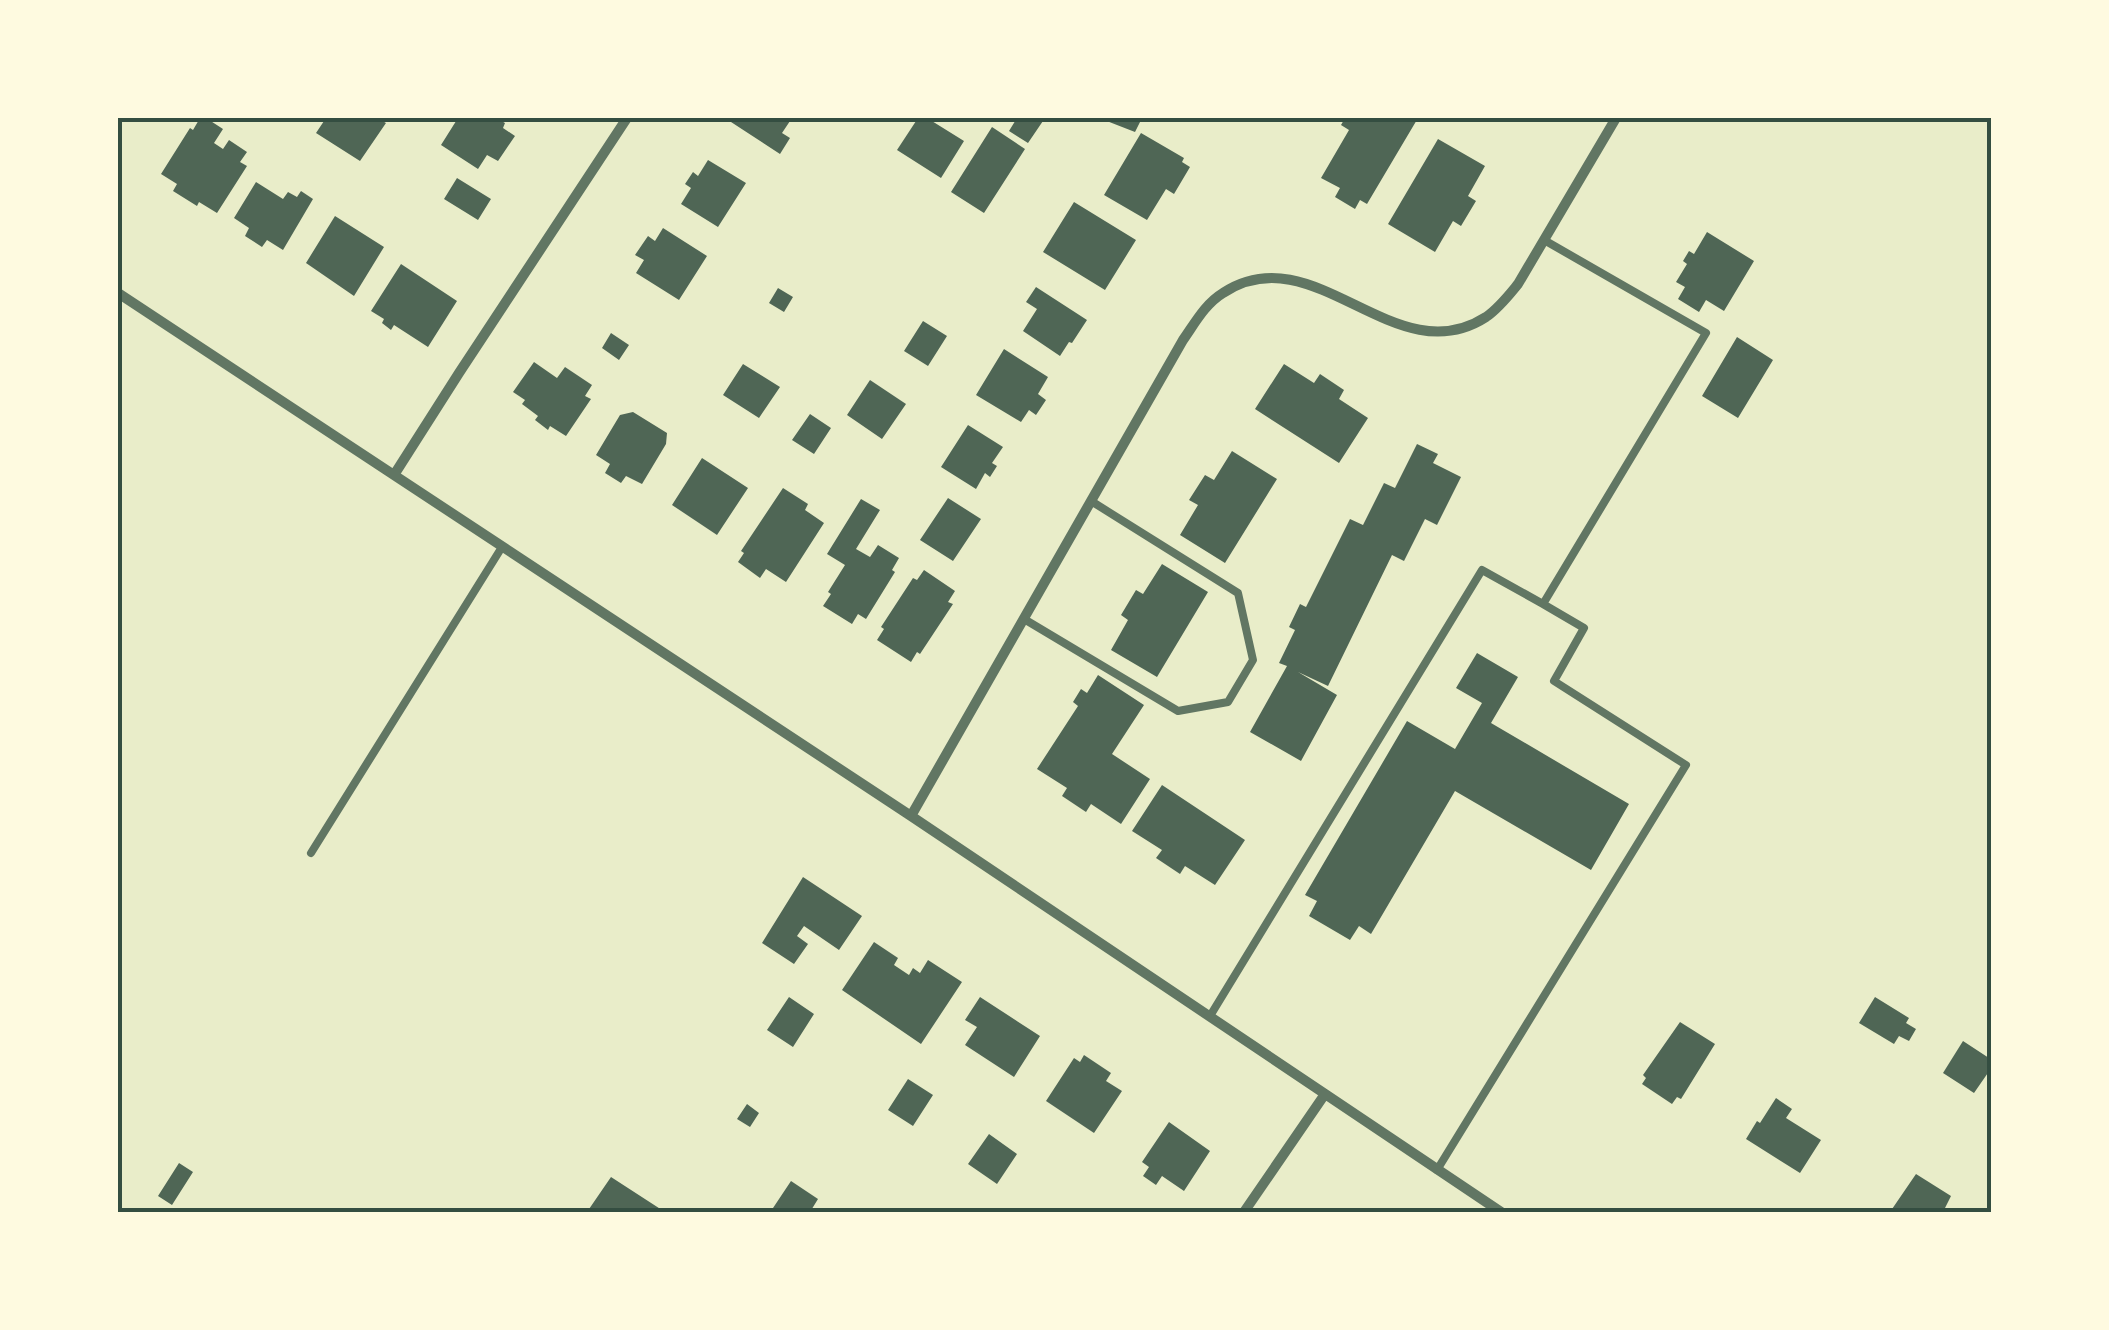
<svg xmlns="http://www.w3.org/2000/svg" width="2109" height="1330" font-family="Jost,sans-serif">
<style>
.building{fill:#4f6655}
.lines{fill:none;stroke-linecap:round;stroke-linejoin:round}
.service{stroke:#617663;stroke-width:8}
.minor{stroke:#617663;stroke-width:10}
.neatline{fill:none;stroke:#344e41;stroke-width:4}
</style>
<rect width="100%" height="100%" fill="#e9edc9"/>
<!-- building -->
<path class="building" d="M200 118H206L223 129 214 143 223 149 229 140 247 152 240 162 247 166 217 213 199 202 197 206 173 191 177 184 161 174 190 128 193 130Z
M326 118H377L386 123 360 161 316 133Z
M458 118H496L505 123 503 128 515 136 498 161 487 155 478 169 441 145Z
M734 118H792L782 133 790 138 780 154 731 122Z
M918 118H927L964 141 941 178 897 150Z
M1017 118H1045L1028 143 1009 131Z
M1099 118H1142L1135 132Z
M1345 118H1418L1367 204 1360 200 1355 209 1335 197 1340 188 1321 178 1349 130 1341 125Z
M992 127 1025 149 984 213 951 192Z
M1141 133 1184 158 1182 162 1190 167 1174 194 1166 189 1147 220 1104 195Z
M1438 139 1485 166 1468 196 1476 201 1461 226 1453 221 1435 252 1388 224Z
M708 160 746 183 718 227 681 204 691 188 685 184 693 172 698 176Z
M457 178 491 199 478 220 444 199Z
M256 182 283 199 288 192 297 197 301 191 313 199 283 250 267 240 262 247 245 236 249 228 234 218Z
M1074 202 1136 240 1105 290 1043 252Z
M335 216 384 247 354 296 306 263Z
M663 228 707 256 679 300 636 273 644 260 635 255 648 236 655 241Z
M1707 232 1754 261 1724 311 1706 300 1699 312 1678 299 1685 287 1676 282 1687 264 1683 261 1689 251 1694 254Z
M401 264 457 301 428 347 394 325 391 330 382 323 384 319 371 311Z
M1036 287 1087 320 1072 343 1069 342 1060 356 1023 331 1037 309 1026 302Z
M778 288 793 297 784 312 769 303Z
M923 321 947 336 928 366 904 351Z
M611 333 629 345 619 360 602 348Z
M1737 337 1773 360 1738 418 1702 396Z
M1004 349 1048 377 1038 394 1046 400 1036 415 1029 410 1021 422 976 395Z
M534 362 557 378 565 367 592 385 585 396 591 399 566 436 550 426 548 430 535 420 538 416 522 404 525 400 513 392Z
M743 364 780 387 759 418 723 395Z
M1284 364 1314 383 1320 374 1344 390 1339 399 1368 418 1339 463 1255 409Z
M870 380 906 404 882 439 847 415Z
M633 412 667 433 666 444 642 484 626 476 621 483 605 473 610 464 596 455 620 415Z
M810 414 831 428 814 454 792 440Z
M968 425 1003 447 992 463 997 466 990 477 985 473 976 489 941 467Z
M1417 444 1438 454 1433 463 1461 477 1437 525 1425 519 1404 561 1392 555 1328 686 1298 672 1337 695 1301 761 1250 732 1287 666 1279 663 1295 630 1289 627 1300 604 1306 607 1350 519 1363 525 1384 483 1395 488Z
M1232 451 1277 479 1225 563 1180 535 1198 505 1189 500 1205 475 1214 480Z
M702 458 748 488 717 535 672 505Z
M783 488 808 504 805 510 824 523 786 582 766 569 760 578 738 562 744 553 741 551Z
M948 498 981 519 953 561 920 540Z
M861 499 880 510 856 549 870 557 878 545 899 558 892 570 895 572 866 619 858 614 852 624 823 606 831 594 828 592 845 565 827 554Z
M1162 564 1208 592 1157 677 1111 650 1128 620 1121 615 1136 590 1143 594Z
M924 570 955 591 948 602 953 604 920 654 917 652 911 662 877 640 884 629 881 627 913 578 917 580Z
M1477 653 1518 677 1491 723 1629 804 1591 870 1455 791 1371 934 1359 926 1350 940 1309 916 1317 901 1305 895 1407 721 1455 749 1482 703 1456 688Z
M1098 675 1144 705 1112 754 1150 779 1121 824 1091 804 1086 812 1062 796 1067 788 1037 769 1078 706 1073 702 1081 689 1087 693Z
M1162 785 1245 840 1215 885 1185 866 1180 874 1156 858 1162 850 1132 831Z
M803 877 862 916 839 950 804 926 797 936 808 944 794 964 762 943Z
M874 942 898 958 894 965 909 975 913 968 920 973 928 960 962 982 921 1044 842 990Z
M789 997 814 1014 793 1047 767 1030Z
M980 997 1040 1036 1014 1077 965 1045 977 1027 965 1020Z
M1875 997 1909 1018 1906 1023 1916 1029 1909 1041 1899 1036 1894 1044 1859 1023Z
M1680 1022 1715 1044 1681 1099 1677 1097 1672 1104 1642 1084 1646 1078 1643 1075Z
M1963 1041 1992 1060V1067L1974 1093 1943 1073Z
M1084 1055 1111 1073 1106 1081 1122 1091 1094 1133 1046 1101 1074 1058 1080 1062Z
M908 1079 933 1095 913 1126 888 1110Z
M1776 1098 1792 1109 1786 1118 1821 1140 1800 1173 1746 1139 1757 1121 1760 1123Z
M747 1104 759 1113 750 1127 737 1119Z
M1169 1122 1210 1151 1184 1191 1162 1176 1156 1185 1143 1176 1149 1167 1142 1162Z
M989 1134 1017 1154 997 1184 968 1164Z
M179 1163 193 1172 172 1205 158 1196Z
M1916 1174 1951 1196 1943 1212H1890Z
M611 1177 665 1212H587Z
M791 1181 818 1199 810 1212H779L773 1208Z"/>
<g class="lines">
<!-- service -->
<path class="service" d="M1024 619 1178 711 1228 702 1253 660 1238 593 1091 501
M311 853 502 547
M1210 1016 1482 570 1543 604
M1437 1170 1686 765 1554 681 1584 628 1543 604 1706 333 1544 240"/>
<!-- minor -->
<path class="minor" d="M118 293 911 816 1501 1212
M394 475 459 373 627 118
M911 816 1183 340C1195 323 1205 304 1223 293 1314 233 1395 376 1486 317 1499 308 1509 295 1518 284L1616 118
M1244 1212 1325 1094"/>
</g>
<!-- border -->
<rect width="2109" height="1330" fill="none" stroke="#fefae0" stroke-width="240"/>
<rect x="120" y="120" width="1869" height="1090" class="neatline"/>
</svg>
